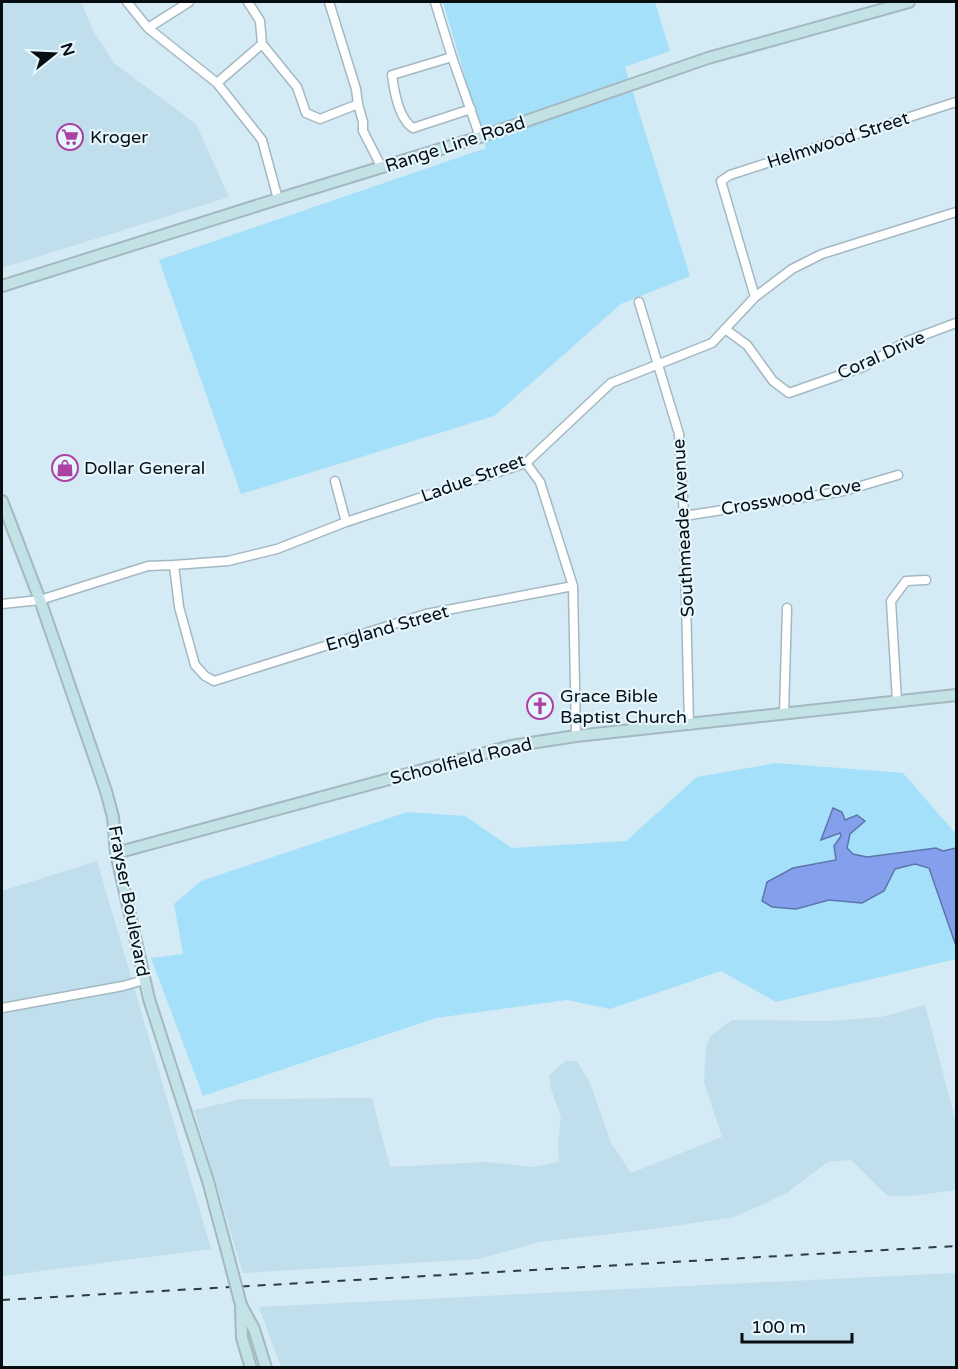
<svg xmlns="http://www.w3.org/2000/svg" width="958" height="1369" font-family="'Varela Round',sans-serif">
<style>
.built{fill:#c0deeb}
.green{fill:#a5e0fa}
.water{fill:#849fec;stroke:#5e74aa;stroke-width:1.5}
.lines{fill:none;stroke-linecap:round;stroke-linejoin:round}
.street-casing{stroke:#a4b8c2;stroke-width:11}
.secondary-casing{stroke:#a4b8c2;stroke-width:14}
.street{stroke:#fff;stroke-width:8}
.secondary{stroke:#c3e2e6;stroke-width:10}
.rail{stroke:#2f393e;stroke-width:2;stroke-dasharray:8 8;stroke-linecap:butt}
.secondary-bridge-casing{stroke:#a4b8c2;stroke-width:14;stroke-linecap:butt}
.secondary-bridge{stroke:#c3e2e6;stroke-width:10}
.labels{text-anchor:middle;stroke-width:4.5;stroke-linejoin:round;paint-order:stroke}
.poi-label{font-size:18px;fill:#070e11;stroke:#e5f6fe;text-anchor:start}
.street-label{font-size:18px;fill:#070e11;stroke:#e5f6fe}
</style>
<rect width="100%" height="100%" fill="#d4eaf4"/>
<!-- built -->
<path class="built" d="M2 2H81L94 32 115 64 196 124 229 197 2 268Z
M97 861 211 1249 2 1276V891Z
M925 1005 956 1122V1190L911 1196H888L851 1160 827 1162 787 1193 734 1217 653 1229 540 1242 478 1259 243 1273 194 1110 242 1099 372 1098 390 1167 486 1162 532 1167 559 1162 558 1144 561 1117 551 1089 549 1076 565 1061H577L590 1083 611 1143 631 1173 722 1137 704 1082 706 1048 710 1036 732 1020 830 1021 881 1017Z
M956 1273V1368L281 1367 259 1307Z"/>
<!-- green -->
<path class="green" d="M443 2H655L670 51 625 67 690 276 621 304 494 416 241 494 159 260 486 148Z
M776 763 903 773 956 834V848L943 851 936 848 867 857 853 854 847 848 850 834 865 820 821 840 840 833 841 836 836 861 793 868 772 907 796 909 829 900 862 903 884 891 895 869 915 864 929 868 956 946V959L776 1002 721 971 610 1009 567 1000 436 1018 203 1096 151 958 183 954 174 904 201 881 407 812 465 816 512 848 626 841 697 777Z"/>
<!-- water -->
<path class="water" d="M833 808 842 812 845 820 857 815 865 821 850 834 847 848 853 854 867 857 936 848 943 851 956 848V946L929 868 915 864 895 869 884 891 862 903 829 900 796 909 772 907 762 901 767 882 793 868 836 860 834 846 841 836 840 833 821 840Z"/>
<g class="lines">
<defs>
<path id="street" d="M127 2 148 28 217 83 262 140 278 199
M248 2 260 21 262 44 297 87 306 113 320 119 358 104
M329 2 356 89 358 104 363 122V131L382 168
M435 2 452 57 480 137
M148 28 189 2
M452 57 392 75C394 91 399 119 413 128L471 109
M217 83 262 44
M755 297 721 181 730 175 956 102
M639 302 679 434 684 516 689 725
M725 329 747 345 773 381 789 393 863 367 905 342 956 323
M526 463 540 482 573 586 576 736
M335 481 346 522
M684 516 844 491 898 475
M174 565 179 607 195 665 205 676 214 681 426 614 573 586
M2 604 40 600 148 566 174 565 228 561 277 549 346 522 526 463 611 383 712 343 755 297 792 269 822 254 956 212
M897 701 891 601 906 581 926 580
M784 714 787 608
M2 1008 123 986 144 980"/>
<path id="secondary" d="M2 286 278 199 480 137 708 58 909 2
M2 501 40 600 106 791 113 817 116 853 149 999 208 1181 229 1259
M116 853 511 746 576 736 956 695
M241 1305 254 1329 266 1368
M241 1309 242 1338 251 1368"/>
</defs>
<!-- street casing -->
<use href="#street" class="street-casing"/>
<!-- secondary casing -->
<use href="#secondary" class="secondary-casing"/>
<!-- street -->
<use href="#street" class="street"/>
<!-- secondary -->
<use href="#secondary" class="secondary"/>
<!-- rail -->
<path class="rail" d="M2 1300 956 1246"/>
<defs>
<path id="secondary-bridge" d="M229 1259 241 1305"/>
</defs>
<!-- secondary-bridge casing -->
<use href="#secondary-bridge" class="secondary-bridge-casing"/>
<!-- secondary-bridge -->
<use href="#secondary-bridge" class="secondary-bridge"/>
</g>
<!-- icons -->
<defs>
<symbol id="supermarket-ring" viewBox="-11 -11 22 22"><circle r="9.5" fill="#e5f6fe" stroke="#ab41a2" stroke-width="1.5"/><path d="M-6-5.5h2.5l.6 2H6L4.5 2H-2.5L-4.4-4H-6ZM-1.5 3.2a1.3 1.3 0 1 0 .1 0ZM3 3.2a1.3 1.3 0 1 0 .1 0Z" fill="#ab41a2"/></symbol>
<symbol id="shop-ring" viewBox="-11 -11 22 22"><circle r="9.5" fill="#e5f6fe" stroke="#ab41a2" stroke-width="1.5"/><path d="M-5-2.5h2.3a2.7 3.5 0 0 1 5.4 0H5L5.5 6h-11ZM-1.5-2.5h3a1.5 2.3 0 0 0-3 0Z" fill="#ab41a2"/></symbol>
<symbol id="church-ring" viewBox="-11 -11 22 22"><circle r="9.5" fill="#e5f6fe" stroke="#ab41a2" stroke-width="1.5"/><path d="M-1.2-6h2.4v3.5h3.3v2.4h-3.3V6h-2.4V-.1h-3.3v-2.4h3.3Z" fill="#ab41a2"/></symbol>
</defs>
<g fill-rule="evenodd">
<use href="#supermarket-ring" x="55" y="122" width="30" height="30"/>
<use href="#shop-ring" x="50" y="453" width="30" height="30"/>
<use href="#church-ring" x="525" y="691" width="30" height="30"/>
</g>
<g class="labels">
<!-- poi labels -->
<g class="poi-label">
<text x="90" y="143">Kroger</text>
<text x="84" y="474">Dollar General</text>
<text x="560" y="702">Grace Bible<tspan x="560" dy="21">Baptist Church</tspan></text>
</g>
<!-- street labels -->
<g class="street-label">
<text transform="translate(838 140) rotate(-18)" y="6">Helmwood Street</text>
<text transform="translate(455 144) rotate(-18)" y="6">Range Line Road</text>
<text transform="translate(881 355) rotate(-24)" y="6">Coral Drive</text>
<text transform="translate(473 478) rotate(-20)" y="6">Ladue Street</text>
<text transform="translate(791 497) rotate(-10)" y="6">Crosswood Cove</text>
<text transform="translate(683 528) rotate(-93)" y="6">Southmeade Avenue</text>
<text transform="translate(387 628) rotate(-16)" y="6">England Street</text>
<text transform="translate(461 761) rotate(-14)" y="6">Schoolfield Road</text>
<text transform="translate(129 901) rotate(79)" y="6">Frayser Boulevard</text>
</g>
</g>
<!-- border -->
<rect width="958" height="1369" fill="none" stroke="#070e11" stroke-width="6"/>
<!-- north arrow -->
<g transform="translate(54 54) rotate(72)" stroke="#e5f6fe" stroke-width="4.5" paint-order="stroke">
<path d="M0-4.5L10 22L0 15L-10 22Z" fill="#070e11"/>
<text y="-9" font-size="16" font-weight="bold" text-anchor="middle" fill="#070e11">N</text>
</g>
<!-- scale -->
<path d="M742 1333v9h110v-9" fill="none" stroke="#070e11" stroke-width="3"/>
<text x="751" y="1333" font-size="18" fill="#070e11" stroke="#e5f6fe" stroke-width="4.5" paint-order="stroke">100 m</text>
</svg>
